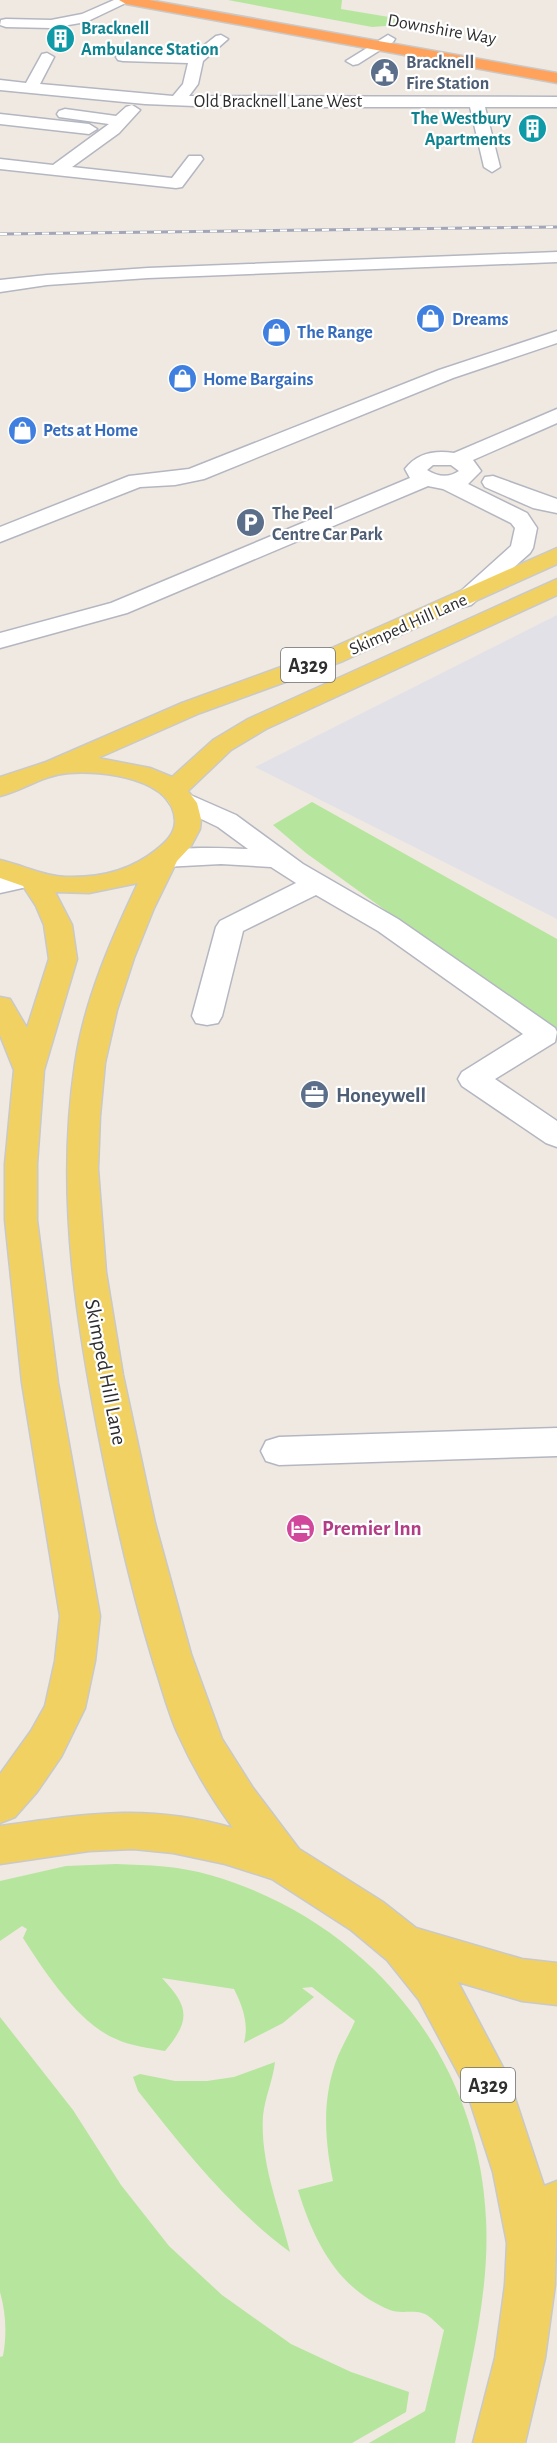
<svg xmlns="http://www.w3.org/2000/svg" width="557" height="2443" font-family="'Alegreya Sans',sans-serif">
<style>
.industrial{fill:#e3e1e8}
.green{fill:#b6e59e}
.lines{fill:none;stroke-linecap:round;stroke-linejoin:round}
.minor-casing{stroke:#b4b7c1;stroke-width:3}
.major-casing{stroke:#c9c9c9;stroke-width:3}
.highway-casing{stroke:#c9c9c9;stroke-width:3}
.minor{fill:#fff;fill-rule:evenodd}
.major{fill:#f2d163;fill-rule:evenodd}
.highway{fill:#ffa35c;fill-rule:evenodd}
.rail-casing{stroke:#a3a6b8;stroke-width:3}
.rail{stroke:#fff;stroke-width:2;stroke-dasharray:7;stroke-linecap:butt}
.labels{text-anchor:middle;stroke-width:4.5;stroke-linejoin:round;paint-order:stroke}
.far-culture-label{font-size:18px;font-weight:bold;fill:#0d838f;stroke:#fff;text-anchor:start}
.far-street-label{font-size:18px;fill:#2e2e2e;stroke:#fff}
.far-service-label{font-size:18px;font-weight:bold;fill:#4e5e75;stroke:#fff;text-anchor:start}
.far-shop-label{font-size:18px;font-weight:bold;fill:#366cbe;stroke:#fff;text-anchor:start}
.shield{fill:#fff;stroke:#6d6d6d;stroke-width:1.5}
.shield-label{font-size:20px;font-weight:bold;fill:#2e2e2e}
.service-label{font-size:21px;font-weight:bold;fill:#4e5e75;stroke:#fff;text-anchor:start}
.street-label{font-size:21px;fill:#2e2e2e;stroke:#fff}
.hotel-label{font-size:21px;font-weight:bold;fill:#b23c85;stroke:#fff;text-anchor:start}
</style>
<rect width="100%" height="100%" fill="#efe9e1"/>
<!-- industrial -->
<path class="industrial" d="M557 615V919L255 767Z"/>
<!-- green -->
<path class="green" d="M228 0H342L341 9 425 23 372 27Z
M312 802 557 939V1034L306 853 273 825Z
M116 1864C148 1865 180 1866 210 1875 366 1920 479 2055 486 2219 490 2294 469 2370 455 2443H369L425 2411 444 2330C438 2325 430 2315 422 2313 412 2310 400 2314 390 2310 338 2289 314 2242 298 2190L333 2181C325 2141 322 2103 335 2064 340 2049 349 2035 355 2021L312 1987 302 1988 314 1997 283 2023 244 2043C249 2024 243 2007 234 1989L162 1978C188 2006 192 2019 165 2051 149 2048 131 2046 116 2039 79 2024 44 1971 23 1938L27 1929 22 1926 0 1941V1881L66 1866Z
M0 2017 73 2110 121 2185 169 2246 222 2295 291 2344 351 2372 409 2392 406 2412 352 2443H0V2357L3 2356C7 2334 6 2313 0 2292Z
M275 2062C273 2080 265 2097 263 2116 260 2162 279 2207 290 2252 229 2207 184 2149 138 2091L133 2077 140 2074 175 2081H207L234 2077Z"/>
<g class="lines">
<defs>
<path id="minor" d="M114 0H132L86 22 51 28 6 27 0 25 1 20 6 19 51 20 82 14Z
M221 35 228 39 203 61 198 84 189 96 557 97V107H485L500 167 492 172 484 167 470 107H219L145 104 0 90V80L26 83 42 54 47 53 54 57 40 84 173 96 183 84 188 63 123 61 118 60 116 57 118 54H193L216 36Z
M388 35 395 39 393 42 358 64 353 65 346 61Z
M132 105 140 110 119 133 72 167 172 178 189 156H201L203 159 182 187 176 188 0 169V159L53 165 109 124 59 117 57 114 59 111 65 109 116 116 126 107Z
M0 114 89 124 97 129 89 134 0 124Z
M557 252V262L148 278 47 285 0 292V280L47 275 148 268Z
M557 331V343L453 378 204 479 175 485 140 487 0 542V527L129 476 189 469 439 370Z
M557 409V423L473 460 481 471 468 484 527 513 537 528 533 548 530 553 471 605 463 607 455 605 451 600 511 546 515 528 511 523 443 489 428 486 127 613 0 648V633L111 603 410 478 405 469C417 453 435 450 454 453ZM433 465H451L459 471C449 478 438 477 427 470Z
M493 476 557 499V513L533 508 485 487 482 482 485 477Z
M179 790 236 815 303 864 398 919 555 1028 557 1032 555 1042 495 1079 557 1121V1147L546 1143 462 1086 458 1079 462 1072 523 1034 378 931 316 895 243 931 222 1016 218 1023 207 1025 196 1023 192 1016 216 927 220 921 296 883 271 867 221 864 164 867 154 865 150 859 154 853C184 846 218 848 248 849L218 827 170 804 166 798 170 792Z
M26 871 36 873 40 879 36 885 0 893V877Z
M557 1428V1456L279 1465 266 1461 261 1451 266 1441 279 1437Z"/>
<path id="major" d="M557 548V564L343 661 200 713 98 758 150 768 172 777 213 740 248 719 557 579V595L266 729 231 750 188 791 197 803 201 819 200 829 191 846 177 861 154 908 134 958 117 1010 105 1063 100 1116 98 1169 106 1272 123 1375 155 1523 191 1654 222 1739 253 1788 299 1849 383 1902 416 1928 522 1959 557 1963V2005L522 2001 458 1982 508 2077 544 2186 557 2181 555 2285 545 2358 525 2443H473L495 2358 505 2285 507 2243 493 2172 465 2086 419 2000 387 1960 351 1930 272 1879 225 1864 173 1853 133 1849 89 1851 0 1864V1826C85 1814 148 1803 233 1828 212 1799 193 1768 178 1734 168 1712 162 1688 154 1664 133 1596 117 1527 103 1457 77 1328 55 1197 75 1064 84 1001 111 940 138 883L89 893 55 892 72 925 77 959 44 1070 37 1164V1220L58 1383 100 1616 95 1661 85 1708 61 1757 37 1792 15 1817 0 1823V1774L31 1731 45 1706 55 1661 60 1616 22 1383 5 1220V1164L14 1070 0 1035V997L10 999 27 1028 49 959 44 925 36 906 23 886 0 878V860C23 865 42 876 66 877 99 878 130 871 156 850 165 843 175 834 175 821 174 778 101 770 69 773 43 775 24 790 0 796V777L46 762 182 703 325 651Z"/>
<path id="highway" d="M119 0H149L557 73V83L126 4Z"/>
</defs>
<!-- minor casing -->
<use href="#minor" class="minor-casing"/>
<!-- major casing -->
<use href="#major" class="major-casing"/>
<!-- highway casing -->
<use href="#highway" class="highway-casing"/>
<!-- minor -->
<use href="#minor" class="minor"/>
<!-- major -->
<use href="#major" class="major"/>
<!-- highway -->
<use href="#highway" class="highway"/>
<defs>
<path id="rail" d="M0 234 557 227"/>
</defs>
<!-- rail casing -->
<use href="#rail" class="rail-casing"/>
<!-- rail -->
<use href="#rail" class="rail"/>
</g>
<!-- icons -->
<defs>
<symbol id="building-disc" viewBox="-11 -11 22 22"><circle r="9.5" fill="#0f9aa8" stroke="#fff"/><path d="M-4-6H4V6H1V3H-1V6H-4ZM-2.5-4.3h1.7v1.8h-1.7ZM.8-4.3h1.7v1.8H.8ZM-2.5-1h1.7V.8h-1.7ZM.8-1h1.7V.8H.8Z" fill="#fff"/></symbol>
<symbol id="civic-disc" viewBox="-11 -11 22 22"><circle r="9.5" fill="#5c6f8a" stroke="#fff"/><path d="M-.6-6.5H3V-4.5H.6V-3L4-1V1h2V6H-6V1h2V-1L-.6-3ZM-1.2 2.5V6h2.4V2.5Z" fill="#fff"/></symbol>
<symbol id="shop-disc" viewBox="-11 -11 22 22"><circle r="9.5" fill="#3f7fe0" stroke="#fff"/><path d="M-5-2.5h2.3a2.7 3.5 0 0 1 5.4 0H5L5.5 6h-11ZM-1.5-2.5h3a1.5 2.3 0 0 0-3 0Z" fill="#fff"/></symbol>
<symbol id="parking-disc" viewBox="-11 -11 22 22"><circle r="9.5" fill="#5c6f8a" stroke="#fff"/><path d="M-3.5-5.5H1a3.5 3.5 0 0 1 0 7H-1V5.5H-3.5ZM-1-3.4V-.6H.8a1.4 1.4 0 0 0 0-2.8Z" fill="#fff"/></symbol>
<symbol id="office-disc" viewBox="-11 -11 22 22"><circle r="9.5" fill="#5c6f8a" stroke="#fff"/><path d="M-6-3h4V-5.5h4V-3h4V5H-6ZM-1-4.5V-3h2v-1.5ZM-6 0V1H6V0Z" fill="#fff"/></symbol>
<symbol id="hotel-disc" viewBox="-11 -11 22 22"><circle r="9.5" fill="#d1479c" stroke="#fff"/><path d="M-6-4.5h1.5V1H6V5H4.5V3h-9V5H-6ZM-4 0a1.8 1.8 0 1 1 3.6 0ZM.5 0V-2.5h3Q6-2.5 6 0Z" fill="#fff"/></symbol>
</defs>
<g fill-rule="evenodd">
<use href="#building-disc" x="44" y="22" width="33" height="33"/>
<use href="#civic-disc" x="368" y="56" width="33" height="33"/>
<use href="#building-disc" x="516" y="112" width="33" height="33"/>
<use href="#shop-disc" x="414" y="302" width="33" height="33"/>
<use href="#shop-disc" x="260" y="316" width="33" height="33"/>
<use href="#shop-disc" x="166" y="362" width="33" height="33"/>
<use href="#shop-disc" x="6" y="414" width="33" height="33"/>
<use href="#parking-disc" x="234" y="506" width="33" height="33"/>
<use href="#office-disc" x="298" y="1078" width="33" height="33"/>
<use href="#hotel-disc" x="284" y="1512" width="33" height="33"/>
</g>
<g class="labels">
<!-- far-culture labels -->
<g class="far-culture-label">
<text x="81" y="34">Bracknell<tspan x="81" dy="21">Ambulance Station</tspan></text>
<text x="511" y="124" text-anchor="end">The Westbury<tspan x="511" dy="21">Apartments</tspan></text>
</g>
<!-- far-street labels -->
<g class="far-street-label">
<text transform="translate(442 29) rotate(10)" y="6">Downshire Way</text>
<text x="278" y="107">Old Bracknell Lane West</text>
<text transform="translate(408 624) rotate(-24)" y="6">Skimped Hill Lane</text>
</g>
<!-- far-service labels -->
<g class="far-service-label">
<text x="406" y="68">Bracknell<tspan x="406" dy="21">Fire Station</tspan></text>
<text x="272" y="519">The Peel<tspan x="272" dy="21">Centre Car Park</tspan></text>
</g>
<!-- far-shop labels -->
<g class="far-shop-label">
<text x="452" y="325">Dreams</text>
<text x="297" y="338">The Range</text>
<text x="203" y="385">Home Bargains</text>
<text x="43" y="436">Pets at Home</text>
</g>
<!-- shield labels -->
<g class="shield">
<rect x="281" y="648" width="54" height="34" rx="4.5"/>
<rect x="461" y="2068" width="54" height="34" rx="4.5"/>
</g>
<g class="shield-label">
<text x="308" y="672">A329</text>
<text x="488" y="2092">A329</text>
</g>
<!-- service labels -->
<g class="service-label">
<text x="336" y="1102">Honeywell</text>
</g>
<!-- street labels -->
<g class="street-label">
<text transform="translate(106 1372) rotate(79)" y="7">Skimped Hill Lane</text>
</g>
<!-- hotel labels -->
<g class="hotel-label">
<text x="322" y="1535">Premier Inn</text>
</g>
</g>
</svg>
